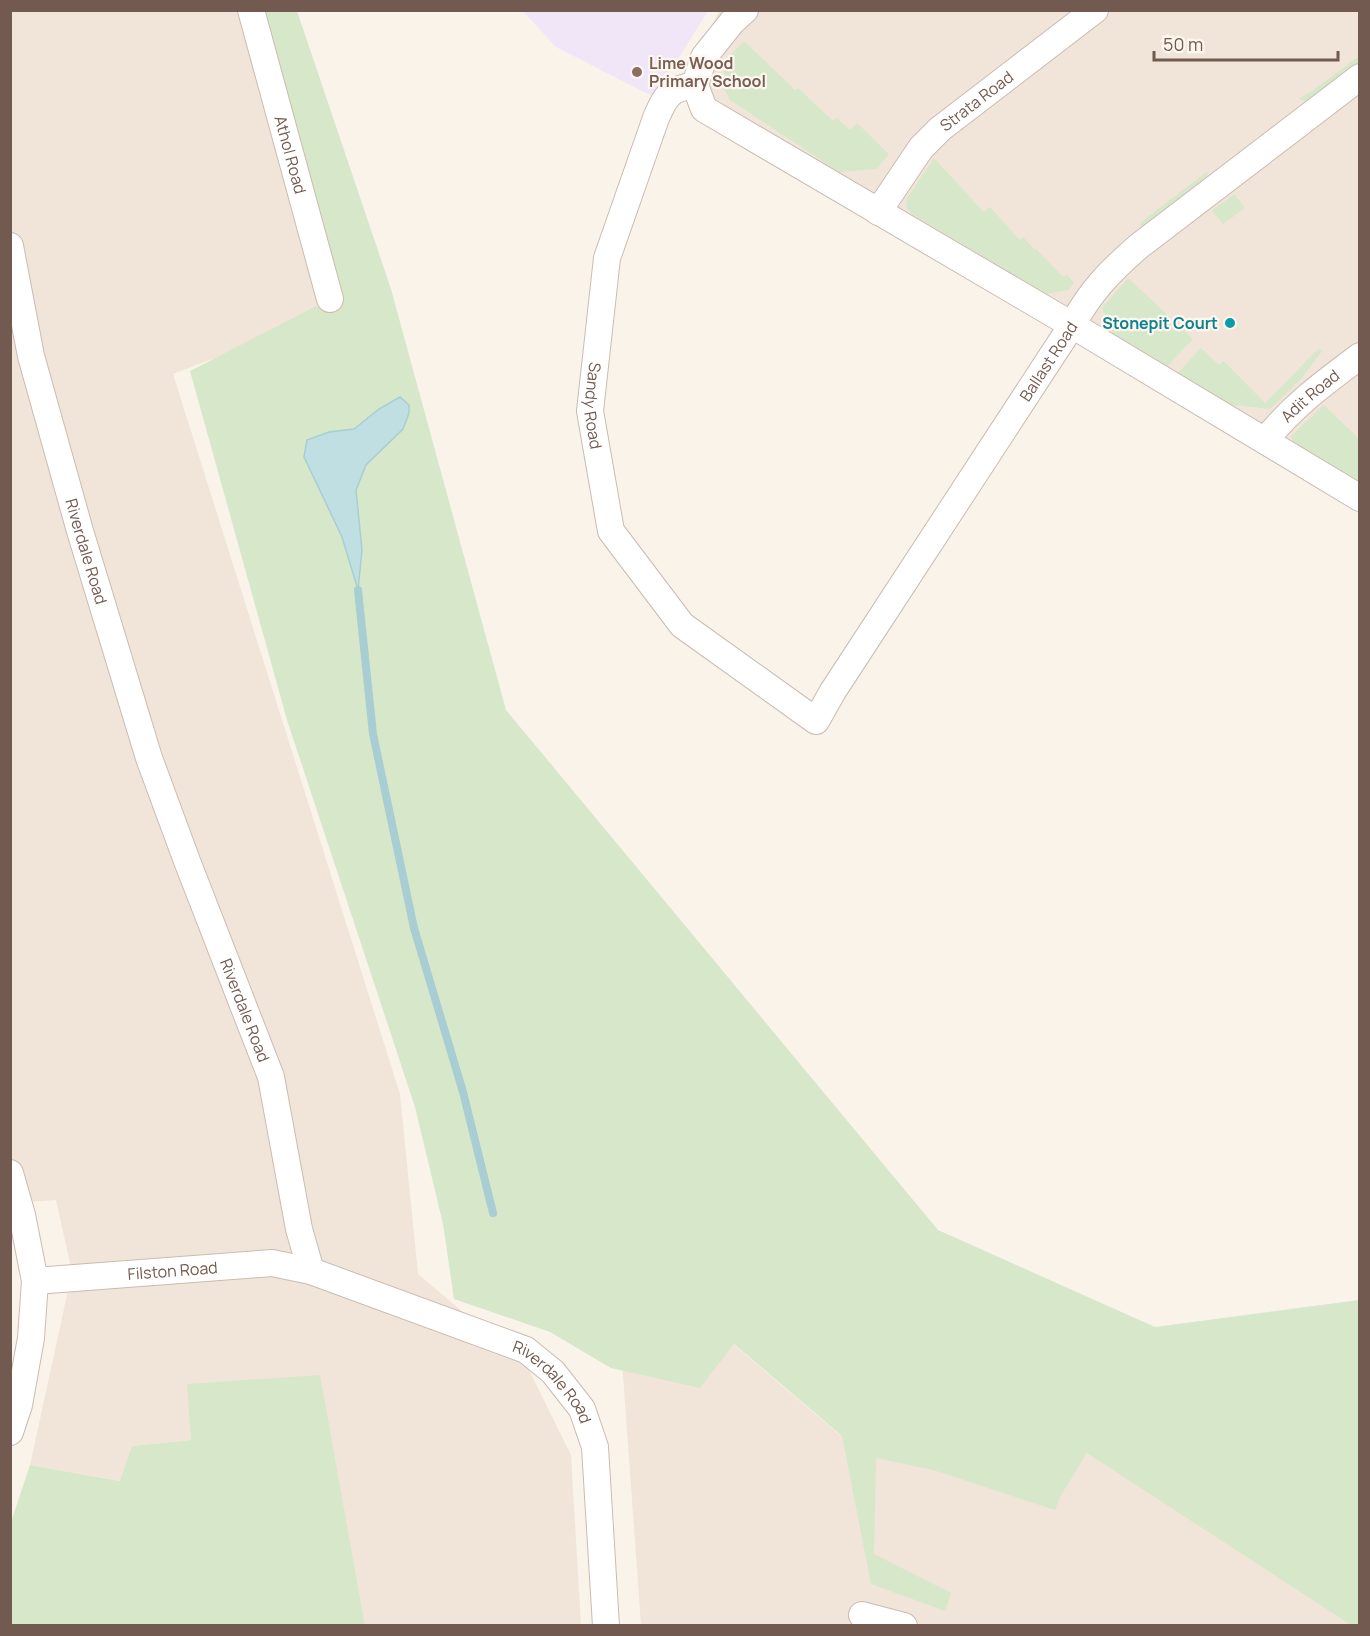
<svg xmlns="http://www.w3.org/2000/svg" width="1370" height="1636" font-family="Manrope,sans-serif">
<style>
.residential{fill:#f1e5d9}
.education{fill:#f0e6f7}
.green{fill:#d7e7ca}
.water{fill:#c0dfe2;stroke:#a8ced3;stroke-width:1.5}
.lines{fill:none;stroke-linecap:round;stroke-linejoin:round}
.stream{stroke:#a8ced3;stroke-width:8}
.street-casing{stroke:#cbbbb1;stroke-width:28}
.street{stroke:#fff;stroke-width:26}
.education-dot{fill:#8d6e63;stroke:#fdf7f0;stroke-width:2}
.culture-dot{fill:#0f9aa8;stroke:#fdf7f0;stroke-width:2}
.labels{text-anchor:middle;stroke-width:4.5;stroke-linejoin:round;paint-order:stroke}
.education-label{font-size:16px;font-weight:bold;fill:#785e54;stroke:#fdf7f0;text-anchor:start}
.street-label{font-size:16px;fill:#725a50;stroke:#fdf7f0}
.culture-label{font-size:16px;font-weight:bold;fill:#0d838f;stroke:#fdf7f0;text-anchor:end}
</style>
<rect width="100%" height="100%" fill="#faf3ea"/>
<!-- residential -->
<path class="residential" d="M11 11H237L322 317 173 374 400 1094 418 1274 527 1366 571 1455 581 1625H365L319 1375 191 1440 132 1446 121 1481 30 1465 72 1272 56 1200 11 1203Z
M719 11H1359V502L684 83Z
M733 1344 840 1435 1088 1451 1359 1625H641L622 1361Z"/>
<!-- education -->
<path class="education" d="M523 11H708L654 97 556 47Z"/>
<!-- green -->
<path class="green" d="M251 11H297L391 289 506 710 938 1230 1155 1327 1359 1300V1625H1351L1087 1453 1061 1495 1055 1510 933 1470 876 1458 874 1554 951 1593 945 1611 871 1584 842 1436 734 1344 700 1388 611 1368 550 1332 454 1299 443 1224 415 1107 287 720 190 371 330 299Z
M744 41 795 90 798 88 833 121 837 118 850 130 857 123 889 154 877 169 839 172 730 100 724 88 725 60Z
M1359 56V65L1311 102 1298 99 1315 89Z
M934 158 984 212 990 207 1020 240 1023 237 1035 250 1036 249 1063 277 1067 274 1074 283 1069 290 1046 294 912 214 906 206 907 198Z
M1208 171 1206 182 1140 232 1141 222Z
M1234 194 1245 208 1223 224 1212 211Z
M1128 278 1193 339 1165 369 1115 338 1102 308Z
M1201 348 1219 365 1224 361 1265 403 1319 348 1322 351 1302 378 1270 409 1224 404 1176 375Z
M1324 405 1359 439V487L1295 449 1291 436Z
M320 1375 365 1625H11V1522L30 1465 120 1481 132 1446 191 1440 187 1384Z"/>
<!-- water -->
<path class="water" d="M400 397 409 405V413L403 429 366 465 356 490 362 550 358 590 342 537 304 457 307 440 329 432 354 429 379 409Z"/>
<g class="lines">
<!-- stream -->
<path class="stream" d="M358 590 373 734 414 928 463 1092 493 1213"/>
<defs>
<g id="street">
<path id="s1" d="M251 10 330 299"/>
<path id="s2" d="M695 85C669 89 666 95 656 118L607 258 590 411 611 531 682 625 816 721 833 691 1072 325C1091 291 1109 272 1139 246L1360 77"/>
<path d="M695 85 704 109 1072 325 1360 498"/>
<path d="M695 85 704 57 732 22 745 10"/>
<path id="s3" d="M878 212 921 148 940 129 1095 10"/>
<path id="s4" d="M10 246 31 356 80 531 149 758 187 861 271 1077 299 1229 311 1271"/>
<path id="s5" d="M1265 441C1291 407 1325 382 1360 356"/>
<path d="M10 1173 22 1215 35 1281 31 1338 19 1405 10 1432"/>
<path id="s6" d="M35 1281 272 1263 311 1271 526 1350 553 1372 582 1409 595 1447 606 1626"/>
<path d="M862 1615 904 1626"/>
</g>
</defs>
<!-- street casing -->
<use href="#street" class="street-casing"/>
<!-- street -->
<use href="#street" class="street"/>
</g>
<!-- markers -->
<circle class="education-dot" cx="637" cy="72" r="6"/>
<circle class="culture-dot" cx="1230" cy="323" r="6"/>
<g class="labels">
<!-- education labels -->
<g class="education-label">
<text x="649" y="69">Lime Wood<tspan x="649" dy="18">Primary School</tspan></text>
</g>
<!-- street labels -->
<g class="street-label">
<text dy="6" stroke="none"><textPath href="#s3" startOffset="150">Strata Road</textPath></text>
<text dy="6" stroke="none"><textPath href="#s1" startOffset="150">Athol Road</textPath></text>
<text dy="6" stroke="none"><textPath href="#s2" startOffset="1190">Ballast Road</textPath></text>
<text dy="6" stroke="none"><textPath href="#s5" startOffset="64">Adit Road</textPath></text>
<text dy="6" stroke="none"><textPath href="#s2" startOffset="352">Sandy Road</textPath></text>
<text dy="6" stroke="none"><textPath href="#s4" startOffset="315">Riverdale Road</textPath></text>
<text dy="6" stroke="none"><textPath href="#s4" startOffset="801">Riverdale Road</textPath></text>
<text dy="6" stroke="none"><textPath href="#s6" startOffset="138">Filston Road</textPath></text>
<text dy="6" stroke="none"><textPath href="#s6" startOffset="548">Riverdale Road</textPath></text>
</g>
<!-- culture labels -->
<g class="culture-label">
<text x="1218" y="329">Stonepit Court</text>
</g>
</g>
<!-- border -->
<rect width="1370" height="1636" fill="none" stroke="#725a50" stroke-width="24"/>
<!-- scale -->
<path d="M1154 51v9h184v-9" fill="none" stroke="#725a50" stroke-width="3"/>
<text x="1163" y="51" font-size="18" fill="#725a50" stroke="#fdf7f0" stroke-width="4.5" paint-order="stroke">50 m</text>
</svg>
